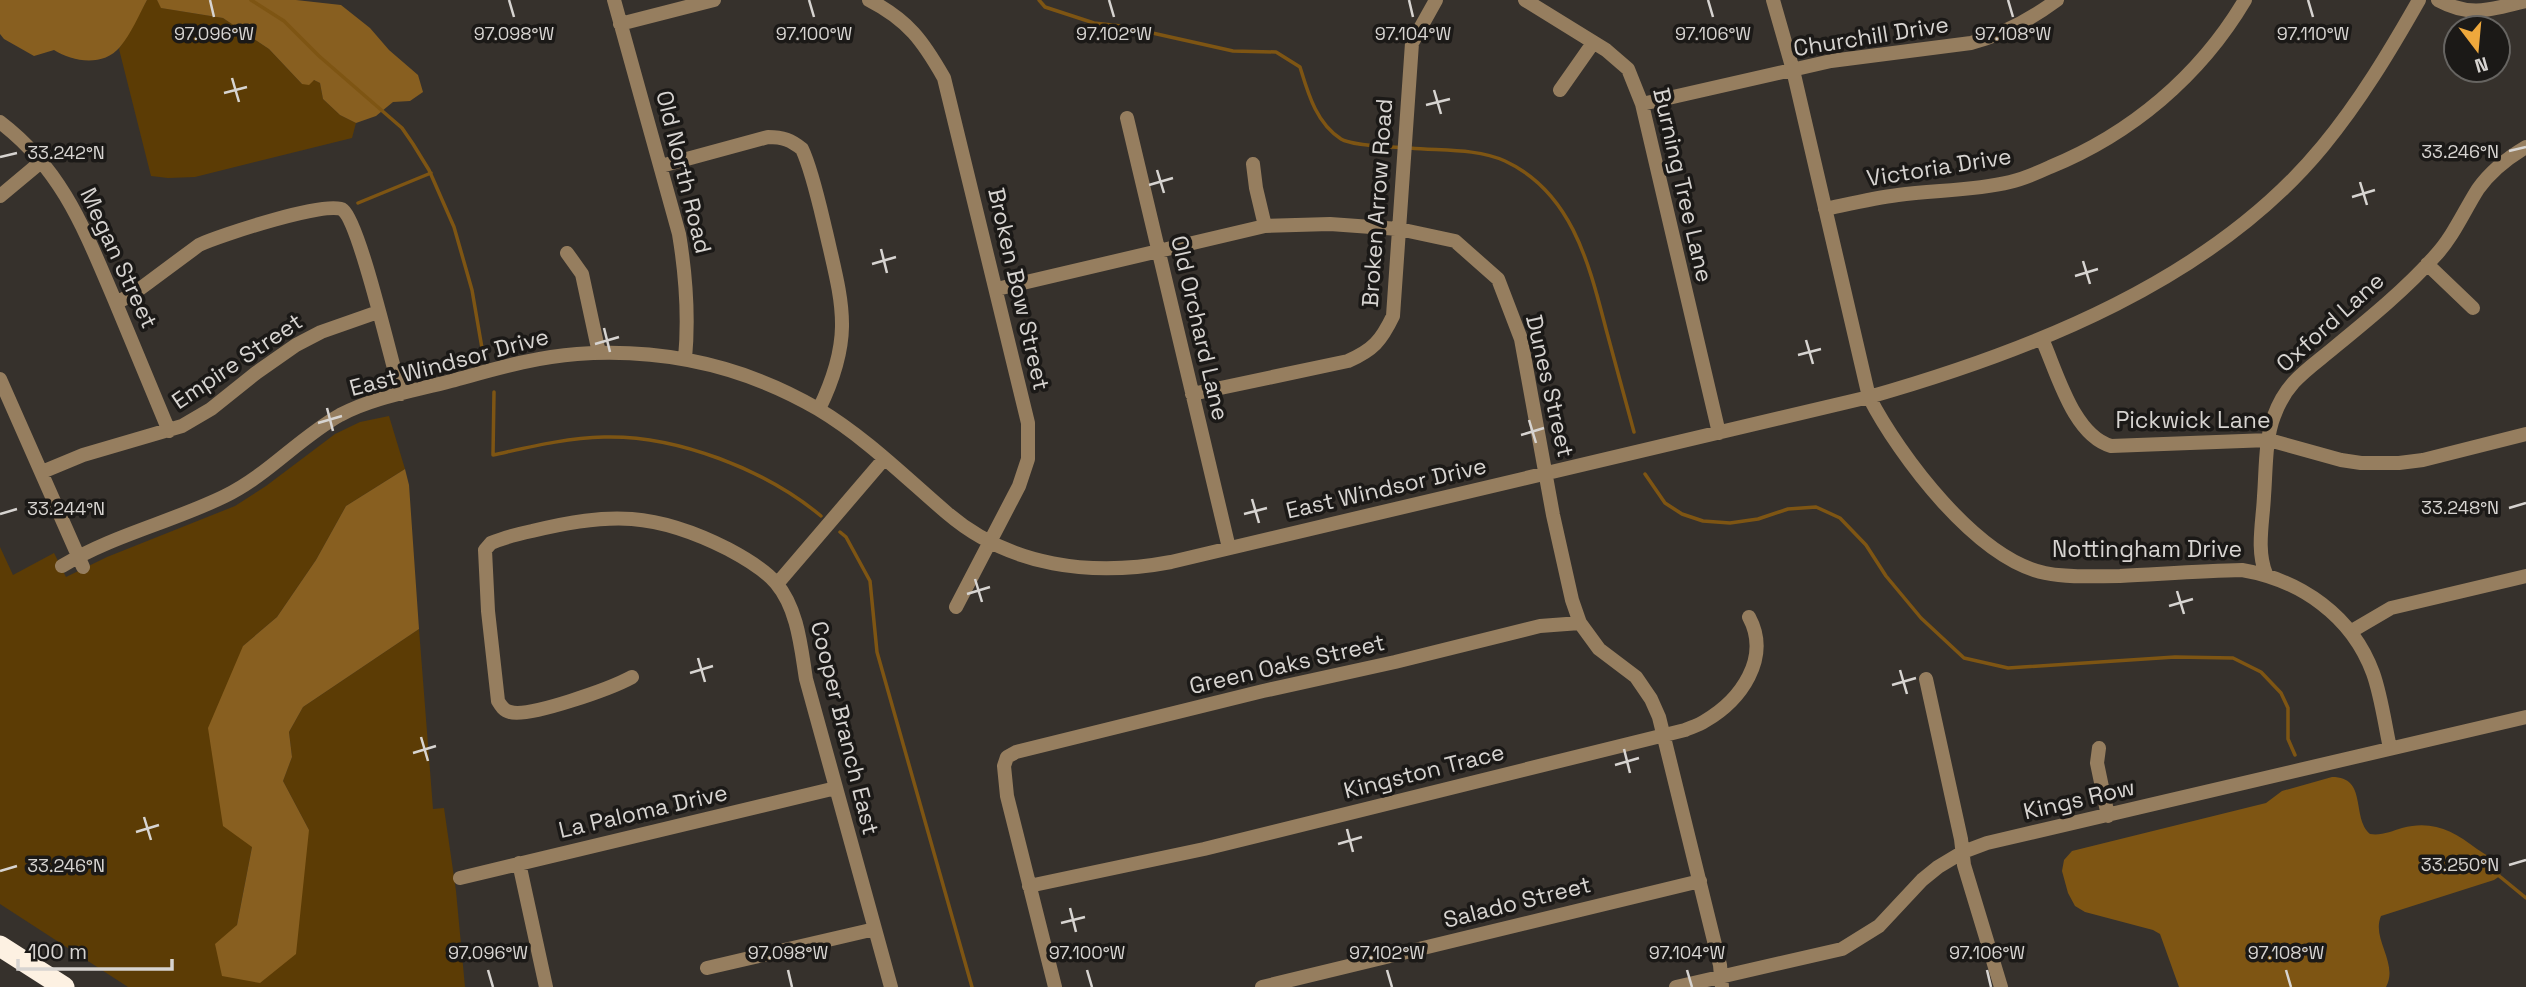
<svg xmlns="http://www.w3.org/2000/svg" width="2526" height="987" font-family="'Space Grotesk',sans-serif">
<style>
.green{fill:#5c3c05}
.forest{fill:#885f20}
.water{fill:#7e5513}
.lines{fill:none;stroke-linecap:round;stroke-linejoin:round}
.stream{stroke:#7e5513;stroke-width:3.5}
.minor{stroke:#967e5f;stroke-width:14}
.highway{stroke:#fdf1e2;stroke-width:21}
.ticks{fill:none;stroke:#d7d4d1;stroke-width:2.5}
.labels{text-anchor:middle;stroke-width:7;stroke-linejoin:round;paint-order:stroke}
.street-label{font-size:23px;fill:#d7d4d1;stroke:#1b1917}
.ticks-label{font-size:18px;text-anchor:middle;fill:#d7d4d1;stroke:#1b1917;stroke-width:7;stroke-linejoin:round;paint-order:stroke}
</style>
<rect width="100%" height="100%" fill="#36312c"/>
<!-- green -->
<path class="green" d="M147 0H157L162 8 223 18 269 49 302 84 314 80 320 83 323 99 340 115 356 123 352 138 195 177 168 178 151 176 119 49Z
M389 416 405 469 346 506 316 560 277 617 243 646 252 847 237 925 222 976 309 830 283 781 292 757 289 732 303 707 419 629 433 809 444 808 456 891 465 987H128L0 904V547L13 575 54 553 66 577 107 557 235 506 266 486 335 434 360 422Z"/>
<!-- forest -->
<path class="forest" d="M0 0H147C139 15 131 34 120 47 103 67 73 62 54 50L34 56 4 39 0 34Z
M157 0H296L341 5 370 28 389 50 418 75 423 92 410 101 393 102 376 116 356 123 340 115 323 99 320 83 314 80 309 85 302 84 269 49 223 18 161 8Z
M405 469 409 485 419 629 303 707 289 732 292 757 283 781 309 830 296 954 260 983 222 976 215 944 237 925 252 847 223 826 208 728 243 646 277 617 316 560 346 506Z"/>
<!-- water -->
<path class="water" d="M2332 777C2368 777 2351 817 2370 834 2381 836 2392 831 2402 828 2433 820 2453 831 2477 849 2486 855 2497 860 2501 870L2500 876 2494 880 2381 916C2371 939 2399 963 2386 987H2179L2160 934 2153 930 2085 912 2075 906 2068 893 2062 871 2064 860 2072 851 2266 803 2282 791Z"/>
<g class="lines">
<!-- stream -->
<path class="stream" d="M251 0 284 21 319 56 402 128 413 144 429 170 454 227 472 290 483 354
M1039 0 1045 7 1094 23 1121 26 1233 51 1276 52 1300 67C1308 93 1316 123 1341 139 1353 146 1387 146 1402 148
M1410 148C1440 151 1476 148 1505 161 1572 192 1589 264 1606 329 1615 363 1625 398 1634 432
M358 203 431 173
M494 392 493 455C530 447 566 438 604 437 677 435 766 470 821 516
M1645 474 1665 503 1682 514 1703 521 1730 523 1758 519 1788 509 1816 507 1840 518 1866 545 1886 576 1921 618 1964 658 2008 668 2175 657 2233 658 2261 672 2281 693 2288 708V739L2295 755
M840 532 846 537 870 581 877 652 972 987
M2498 875 2526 898"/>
<!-- minor -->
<path class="minor" d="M614 0 679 234C686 276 689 316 685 359
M869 0C908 20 923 41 944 78L1028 423V459L1019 486 956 607
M1525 0 1606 50 1628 69 1642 104 1719 433
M1773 0 1793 70 1869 397C1900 457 1977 559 2045 573 2070 578 2095 576 2120 576 2161 574 2201 571 2242 570 2301 580 2352 616 2373 673 2381 695 2385 725 2390 748
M2438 0C2471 18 2492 9 2526 1
M620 24 714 0
M1560 90 1593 43
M1642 104 1831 61 1971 43C2004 34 2030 20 2057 0
M1127 118 1229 548
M0 122C63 170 85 231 115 301 133 344 151 387 169 431
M1253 164 1256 188 1265 226
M661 166 768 137C783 137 791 140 802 149 812 170 820 207 826 232 843 306 854 337 819 409
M0 196 42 161
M1825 209C1849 204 1874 198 1898 195 1935 190 1973 191 2010 182 2023 179 2037 173 2050 167 2131 134 2200 76 2245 0
M567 253 582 274 599 353
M2427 264 2473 308
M997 289 1265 226 1330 224 1399 229 1455 241 1498 279 1521 339 1553 515 1572 600 1580 623 1599 649 1636 677 1651 699 1659 717 1720 965 1722 987
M116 303 133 294 199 245C218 236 330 199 343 210 360 224 392 365 401 394
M2042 339C2057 372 2073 435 2111 446L2269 440 2341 460 2361 463H2399L2423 460 2526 434
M0 379 83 567
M1192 394 1348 361C1373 350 1381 341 1393 316L1412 43 1436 0
M42 472 83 455 182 426 211 409 256 373 296 345 321 332 378 312
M62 566C113 535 172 522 225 496 268 475 299 438 340 415 374 397 414 391 451 381 492 370 534 357 577 354 662 348 744 366 818 409 865 437 905 477 947 513 1010 567 1092 577 1171 562L1869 397C2031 351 2213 280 2323 146 2360 101 2390 51 2419 0
M2266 574C2256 550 2263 521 2264 496 2266 471 2265 439 2274 416 2287 380 2309 369 2336 346 2369 319 2408 287 2435 256 2453 237 2464 211 2478 189 2490 172 2509 157 2526 147
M777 584 884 459
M2350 632 2391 608 2526 576
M632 677C612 688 529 718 510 712 504 711 501 706 498 701L488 611 485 550 491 543C505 537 518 534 532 531 610 512 655 512 728 549 745 558 764 569 776 583 798 609 801 648 806 679L891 987
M1926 679 1961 839 1964 865 2001 987
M2099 748 2097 763 2108 816
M519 863 546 987
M460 878 836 788
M1029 886 1204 849 1685 730C1692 727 1699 725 1705 721 1741 700 1771 658 1749 617
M707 968 875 929
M1055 987 1007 796 1004 766 1007 757 1016 752 1263 691 1395 662 1540 626 1580 623
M1262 987 1700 881
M1676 987 1842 949 1879 926 1922 880 1938 867 1963 852 1987 843 2526 717"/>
<!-- highway -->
<path class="highway" d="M0 946 64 987"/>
</g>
<!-- ticks -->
<path class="ticks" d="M210 0 214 17M509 0 514 17M809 0 814 17M1109 0 1114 17M1409 0 1413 17M1708 0 1713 17M2008 0 2013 17M2308 0 2313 17M232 78 239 102M1434 90 1441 114M224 93 247 87M1426 105 1450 99M2509 151 2526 147M0 157 17 153M1157 170 1164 193M2360 182 2367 205M1149 185 1173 178M2352 197 2375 190M881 249 887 273M2083 261 2090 284M872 264 896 257M2075 276 2098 269M604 328 610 352M1806 340 1813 364M595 344 619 337M1798 355 1821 349M327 408 333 431M1529 420 1536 443M318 423 342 416M1521 435 1544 428M1252 499 1259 523M2509 508 2526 503M0 514 17 509M1244 514 1267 508M975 579 982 602M2177 591 2184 614M967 594 990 587M2169 606 2193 599M698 658 705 682M1900 670 1907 694M690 673 713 666M1892 685 1916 678M421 737 428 761M1624 749 1630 773M413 753 436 746M1615 765 1639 758M144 817 151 840M1347 829 1353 852M136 832 159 825M1338 844 1362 837M2509 865 2526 860M0 871 17 866M1070 908 1076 932M1061 923 1085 917M488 970 493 987M788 970 792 987M1087 970 1092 987M1387 970 1392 987M1687 970 1692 987M1987 970 1991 987M2286 970 2291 987"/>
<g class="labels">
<!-- street labels -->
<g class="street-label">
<text transform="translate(1871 36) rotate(-9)" y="8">Churchill Drive</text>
<text transform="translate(1939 167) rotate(-9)" y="8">Victoria Drive</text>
<text transform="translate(684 172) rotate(76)" y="8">Old North Road</text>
<text transform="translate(1683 185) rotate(77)" y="8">Burning Tree Lane</text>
<text transform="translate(1377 203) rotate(-86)" y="8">Broken Arrow Road</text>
<text transform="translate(119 258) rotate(65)" y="8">Megan Street</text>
<text transform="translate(1019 289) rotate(77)" y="8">Broken Bow Street</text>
<text transform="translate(2330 322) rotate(-42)" y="8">Oxford Lane</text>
<text transform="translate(1200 328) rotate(77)" y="8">Old Orchard Lane</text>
<text transform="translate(237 361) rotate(-34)" y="8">Empire Street</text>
<text transform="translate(449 362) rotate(-15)" y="8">East Windsor Drive</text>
<text transform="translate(1550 386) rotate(77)" y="8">Dunes Street</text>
<text x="2193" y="428">Pickwick Lane</text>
<text transform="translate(1386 488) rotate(-13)" y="8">East Windsor Drive</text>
<text x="2147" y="557">Nottingham Drive</text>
<text transform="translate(1287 664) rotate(-13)" y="8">Green Oaks Street</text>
<text transform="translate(845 728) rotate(76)" y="8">Cooper Branch East</text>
<text transform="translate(1424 771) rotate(-14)" y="8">Kingston Trace</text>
<text transform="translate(2079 799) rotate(-13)" y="8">Kings Row</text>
<text transform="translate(643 811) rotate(-13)" y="8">La Paloma Drive</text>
<text transform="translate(1517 902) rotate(-14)" y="8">Salado Street</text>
</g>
</g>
<g class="ticks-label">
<text x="214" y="40">97.096°W</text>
<text x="514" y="40">97.098°W</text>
<text x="814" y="40">97.100°W</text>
<text x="1114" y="40">97.102°W</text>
<text x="1413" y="40">97.104°W</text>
<text x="1713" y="40">97.106°W</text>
<text x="2013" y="40">97.108°W</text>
<text x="2313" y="40">97.110°W</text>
<text x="2460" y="158">33.246°N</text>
<text x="66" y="159">33.242°N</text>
<text x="2460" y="514">33.248°N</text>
<text x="66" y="515">33.244°N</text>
<text x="2460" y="871">33.250°N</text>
<text x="66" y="872">33.246°N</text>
<text x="488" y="959">97.096°W</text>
<text x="788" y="959">97.098°W</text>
<text x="1087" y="959">97.100°W</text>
<text x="1387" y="959">97.102°W</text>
<text x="1687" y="959">97.104°W</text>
<text x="1987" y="959">97.106°W</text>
<text x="2286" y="959">97.108°W</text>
</g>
<!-- north arrow -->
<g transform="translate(2477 49) rotate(164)"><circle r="33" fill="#1b1917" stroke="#666461" stroke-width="2"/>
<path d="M0-5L12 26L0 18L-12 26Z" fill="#eea83c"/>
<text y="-10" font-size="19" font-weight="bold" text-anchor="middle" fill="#d7d4d1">N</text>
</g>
<!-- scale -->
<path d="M18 959v10h154v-10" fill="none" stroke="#d7d4d1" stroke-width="3.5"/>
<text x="28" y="959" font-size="21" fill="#d7d4d1" stroke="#1b1917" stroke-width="5" paint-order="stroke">100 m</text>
</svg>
